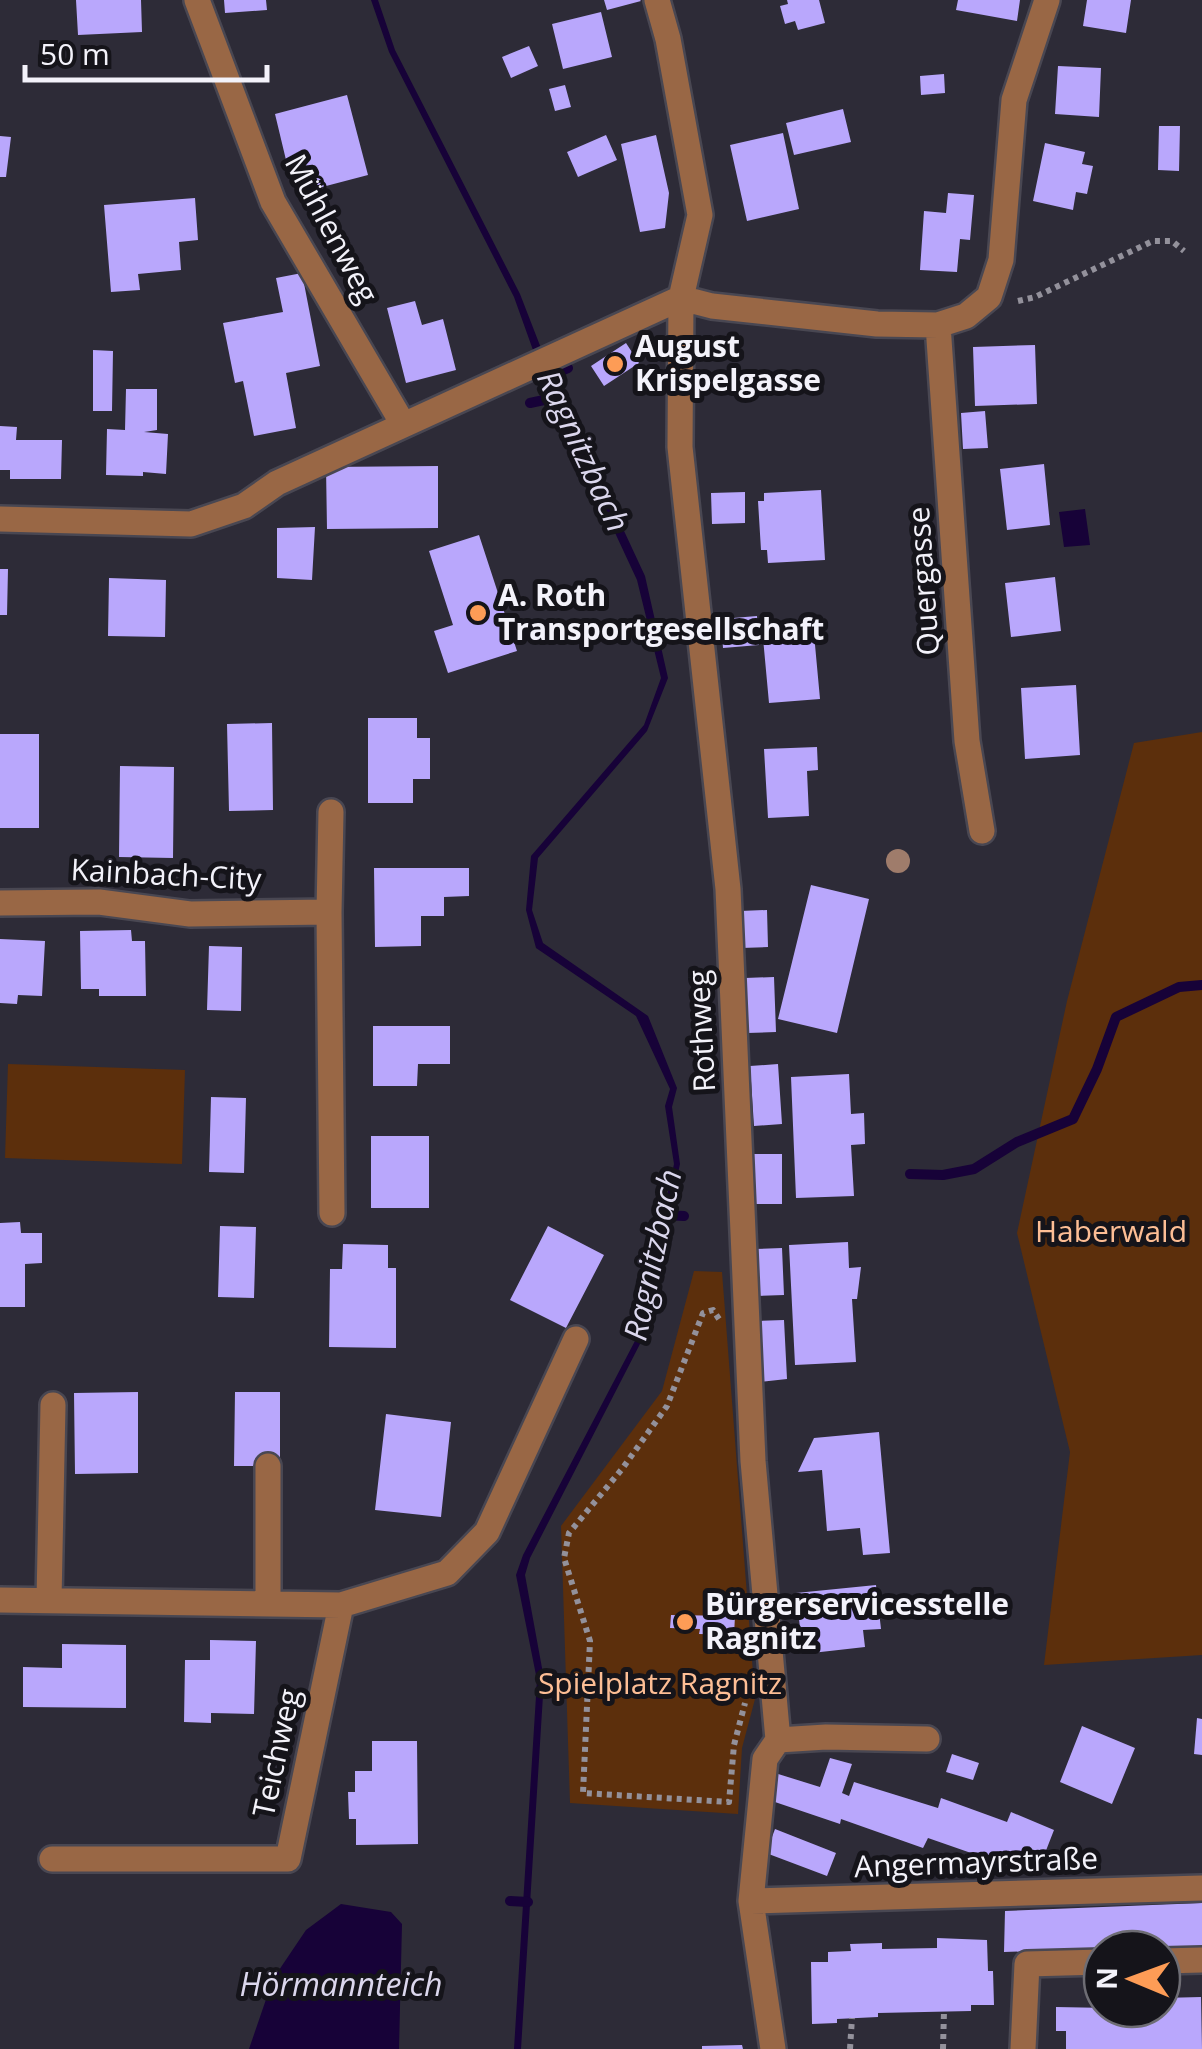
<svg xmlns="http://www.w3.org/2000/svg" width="1202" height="2049" font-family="'Open Sans',sans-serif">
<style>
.green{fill:#5c2f0c}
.water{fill:#170238}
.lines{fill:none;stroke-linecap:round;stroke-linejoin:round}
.stream{stroke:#170238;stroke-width:10}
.building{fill:#b9a7fc}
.minor-casing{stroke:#494752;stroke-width:30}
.path{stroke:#93919b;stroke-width:6;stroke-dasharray:5 5;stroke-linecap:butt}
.minor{stroke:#996745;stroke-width:25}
.tree{fill:#9f7c6b}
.poi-dot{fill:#fd9c56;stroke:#15141a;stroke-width:4}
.labels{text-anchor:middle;stroke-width:10;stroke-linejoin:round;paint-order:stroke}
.street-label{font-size:30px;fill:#f3f2fa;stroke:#15141a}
.poi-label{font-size:30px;font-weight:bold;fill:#f3f2fa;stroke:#15141a;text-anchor:start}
.park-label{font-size:30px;fill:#fdbe95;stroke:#15141a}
.water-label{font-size:32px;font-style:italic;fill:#dbd7ed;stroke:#15141a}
</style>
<rect width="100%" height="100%" fill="#2d2b37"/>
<!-- green -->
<path class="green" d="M1202 732V1655L1044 1665 1070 1452 1017 1233 1067 1001 1134 743Z
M8 1064 185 1070 182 1164 5 1158Z
M694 1271 722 1272 755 1699 742 1748 738 1814 570 1803 561 1526 662 1391Z"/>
<!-- water -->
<path class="water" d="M371 0H378L395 50 520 294 551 374 645 576 668 678 647 731 538 858 532 910 543 943 648 1016 677 1088 672 1107 680 1164 641 1342 530 1558 525 1575 544 1679 521 2049H514L537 1680 516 1575 523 1555 636 1339 674 1164 665 1106 670 1089 636 1016 536 948 526 910 531 856 644 725 661 678 637 580 543 378 514 297 389 52Z
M1085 509 1090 545 1064 547 1059 512Z
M341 1904 391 1912 402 1924 399 2049H249L273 1979 306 1930Z"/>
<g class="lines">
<!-- stream -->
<path class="stream" d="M548 376 568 368
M530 403 558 397
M910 1174 943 1175 974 1169 1017 1142 1073 1119 1097 1069 1116 1017 1179 987 1202 985
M666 1215 684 1216
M510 1901 528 1902"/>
</g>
<!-- building -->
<path class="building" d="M76 0H141L142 32 78 35Z
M224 0H266L267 10 225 13Z
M604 0H640L641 1 607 10Z
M787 0H819L825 23 798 30 795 21 785 24 780 6 788 4Z
M958 0H1020L1017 21 956 10Z
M1087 0H1131L1126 33 1083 26Z
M601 12 612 57 563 69 552 24Z
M529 46 538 66 511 78 502 57Z
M1058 66 1101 68 1099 117 1055 114Z
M944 74 945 93 921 95 920 76Z
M565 85 571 107 555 111 549 89Z
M347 95 368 175 307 191 299 157 286 160 275 114Z
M843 109 851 142 794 155 786 123Z
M1159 126H1180L1179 171 1158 170Z
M783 133 799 209 747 221 730 145Z
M606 135 617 160 578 177 567 152Z
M656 135 669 193 665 228 640 232 621 144Z
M0 136 11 137 6 177H0Z
M1045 143 1085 152 1082 164 1093 166 1087 194 1076 192 1073 210 1033 201Z
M948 193 974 195 970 240 960 239 957 272 920 270 924 211 946 213Z
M195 198 198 240 179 242 181 270 138 274 140 290 111 292 104 205Z
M302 273 320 366 286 373 296 428 254 436 243 381 235 383 223 323 283 312 276 278Z
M415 301 422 325 443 319 456 370 406 383 387 308Z
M626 343 639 363 604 386 591 366Z
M1035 345 1037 404 975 406 973 347Z
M93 350 113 351 112 411H93Z
M126 389H157V430L144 432 168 434 166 474 143 472V476L106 475 107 429 125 430Z
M985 411 988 448 963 449 961 413Z
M0 426 17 427 16 440H62L61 479H10V470H0Z
M1044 464 1050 525 1007 530 1000 469Z
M438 466V528L327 529 326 467Z
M821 490 825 560 768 563 767 550H761L758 501H764V493Z
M745 492V523L712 524 711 493Z
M315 527 312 580 277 578V528Z
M479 535 517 651 448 673 434 631 453 625 429 551Z
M0 569H8L7 615H0Z
M1055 577 1061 631 1011 637 1005 583Z
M109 578 166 580 165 637 108 636Z
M757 616 759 645 723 648 721 619Z
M814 634 820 699 769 703 763 638Z
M1076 685 1080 755 1025 759 1021 688Z
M368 718H417V738H430V779H413V803H368Z
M272 723 273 810 229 811 227 724Z
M0 734H39V828H0Z
M817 747 818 770 807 771 809 816 768 818 764 749Z
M120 766 174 767 173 858 119 857Z
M374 868H469V896L444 897V916H421V946L375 947Z
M811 885 869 899 837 1033 778 1019Z
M767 910 768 947 741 948 740 911Z
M131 930 132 941H145L146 996H99V989H81L80 931Z
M0 939 45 941 42 996 18 995 17 1004 0 1003Z
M209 946 242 947 241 1011 207 1010Z
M774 977 776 1032 747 1033 745 978Z
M373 1026H450V1064H418L417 1086H373Z
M778 1064 782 1124 754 1126 750 1066Z
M849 1074 851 1114 864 1113 865 1144 851 1145 854 1196 796 1198 791 1077Z
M211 1097 246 1098 244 1173 209 1172Z
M371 1136H429V1208H371Z
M753 1154H782V1204H753Z
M20 1222 21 1233H42V1263L25 1264V1307H0V1223Z
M220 1226 256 1227 254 1298 218 1297Z
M548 1226 604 1255 566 1328 510 1300Z
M848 1242 849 1268 861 1267 857 1299H852L856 1362 795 1365 789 1245Z
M343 1244 388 1245V1268H396V1348L329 1347 330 1269H342Z
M782 1248 784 1295 755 1296 754 1249Z
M784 1320 787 1379 760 1382 756 1321Z
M138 1392V1473L75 1474 74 1393Z
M235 1392H280V1466H234Z
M386 1414 451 1422 441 1517 375 1510Z
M879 1432 890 1553 863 1555 860 1528 827 1531 822 1470 798 1472 814 1438Z
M876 1585 881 1629 863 1630 865 1647 803 1654 796 1593Z
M671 1615 735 1616 734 1635 699 1634 700 1629 670 1628Z
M210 1640 256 1641 254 1714 211 1713V1723L184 1722 185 1660H210Z
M62 1644 126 1645V1708L23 1707V1667L62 1668Z
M1197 1718 1202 1719V1755L1194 1754Z
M1082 1726 1135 1748 1112 1804 1060 1782Z
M372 1741H417L418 1844 356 1845V1819H349L348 1792H355V1771H372Z
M952 1754 979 1763 973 1780 946 1772Z
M830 1758 852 1764 842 1793 849 1796 854 1782 938 1808 941 1798 1007 1822 1011 1812 1054 1830 1040 1866 999 1853 994 1861 928 1838 923 1848 841 1819 840 1824 769 1800 775 1773 820 1787Z
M775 1829 836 1853 827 1876 766 1853Z
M1202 1903V1946L1004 1952 1005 1911Z
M937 1938 987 1940 988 1971H993L994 2005H971V2011L878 2013V2017L837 2019V2023L812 2024 811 1962H828V1952L851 1951 850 1944 882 1943V1949L937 1948Z
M1201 1997 1202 2049H1066V2031H1056V2007L1162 2009V1998Z
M742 2045 743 2049H702V2046Z"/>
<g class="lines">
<defs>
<path id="minor" d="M197 0 273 202 403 424
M657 0 668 39 700 215 681 298 680 447 728 889 753 1461 778 1740 765 1759 751 1901 773 2049
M681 298 712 306 877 324 938 325 966 316 989 297 1001 260 1014 100 1047 0
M938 325 967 741 982 831
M0 519 191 524 244 506 277 483 681 298
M0 903 99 902 190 914 329 912 332 1213
M329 912 331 812
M0 1600 341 1605 288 1859H52
M49 1600 53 1405
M268 1603V1466
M341 1605 447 1573 487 1532 576 1339
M778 1740 826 1737 927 1739
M751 1901 1202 1888
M1162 1961 1202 1960
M1023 2049 1027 1964 1102 1962"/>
</defs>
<!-- minor casing -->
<use href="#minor" class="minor-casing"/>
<!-- path -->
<path class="path" d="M1018 301 1035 297 1153 241H1172L1184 251
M719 1319 713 1310 703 1313 667 1406 622 1469 569 1533 564 1558 590 1641 583 1793 729 1802 734 1745 745 1703
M704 1635 743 1637
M1096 2007V1988
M850 2049 852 2018
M943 2049 944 2011"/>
<!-- minor -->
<use href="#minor" class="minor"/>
</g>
<!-- trees -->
<circle class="tree" cx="898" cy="861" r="12"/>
<!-- markers -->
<g class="poi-dot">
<circle cx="615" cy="364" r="10"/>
<circle cx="478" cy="613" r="10"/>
<circle cx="685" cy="1622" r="10"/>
</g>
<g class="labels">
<!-- street labels -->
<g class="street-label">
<text transform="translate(331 229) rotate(62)" y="10">Mühlenweg</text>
<text transform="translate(924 581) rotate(-94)" y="10">Quergasse</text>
<text transform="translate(166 875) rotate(3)" y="10">Kainbach-City</text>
<text transform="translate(702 1031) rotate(-93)" y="10">Rothweg</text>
<text transform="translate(277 1753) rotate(-78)" y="10">Teichweg</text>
<text transform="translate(976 1863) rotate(-2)" y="10">Angermayrstraße</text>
</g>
<!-- poi labels -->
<g class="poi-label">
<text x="635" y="357">August<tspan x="635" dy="34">Krispelgasse</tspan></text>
<text x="498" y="606">A. Roth<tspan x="498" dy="34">Transportgesellschaft</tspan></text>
<text x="705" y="1615">Bürgerservicesstelle<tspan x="705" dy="34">Ragnitz</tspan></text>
</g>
<!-- park labels -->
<g class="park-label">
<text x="1111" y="1242">Haberwald</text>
<text x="660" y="1694">Spielplatz Ragnitz</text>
</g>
<!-- water labels -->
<g class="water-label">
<text transform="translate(583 451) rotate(65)" y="11">Ragnitzbach</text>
<text transform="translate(653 1255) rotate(-78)" y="11">Ragnitzbach</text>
<text x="341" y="1996">Hörmannteich</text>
</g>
</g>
<!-- north arrow -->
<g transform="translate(1132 1979) rotate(271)"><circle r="48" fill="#15141a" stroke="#6e6d74" stroke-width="2.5"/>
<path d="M0-8L18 38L0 25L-18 38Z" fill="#fd9c56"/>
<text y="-15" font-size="28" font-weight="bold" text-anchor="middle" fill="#f3f2fa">N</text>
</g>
<!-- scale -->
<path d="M25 65v15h242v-15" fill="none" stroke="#f3f2fa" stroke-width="5"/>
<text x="40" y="65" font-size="30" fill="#f3f2fa" stroke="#15141a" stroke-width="8" paint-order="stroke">50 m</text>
</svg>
